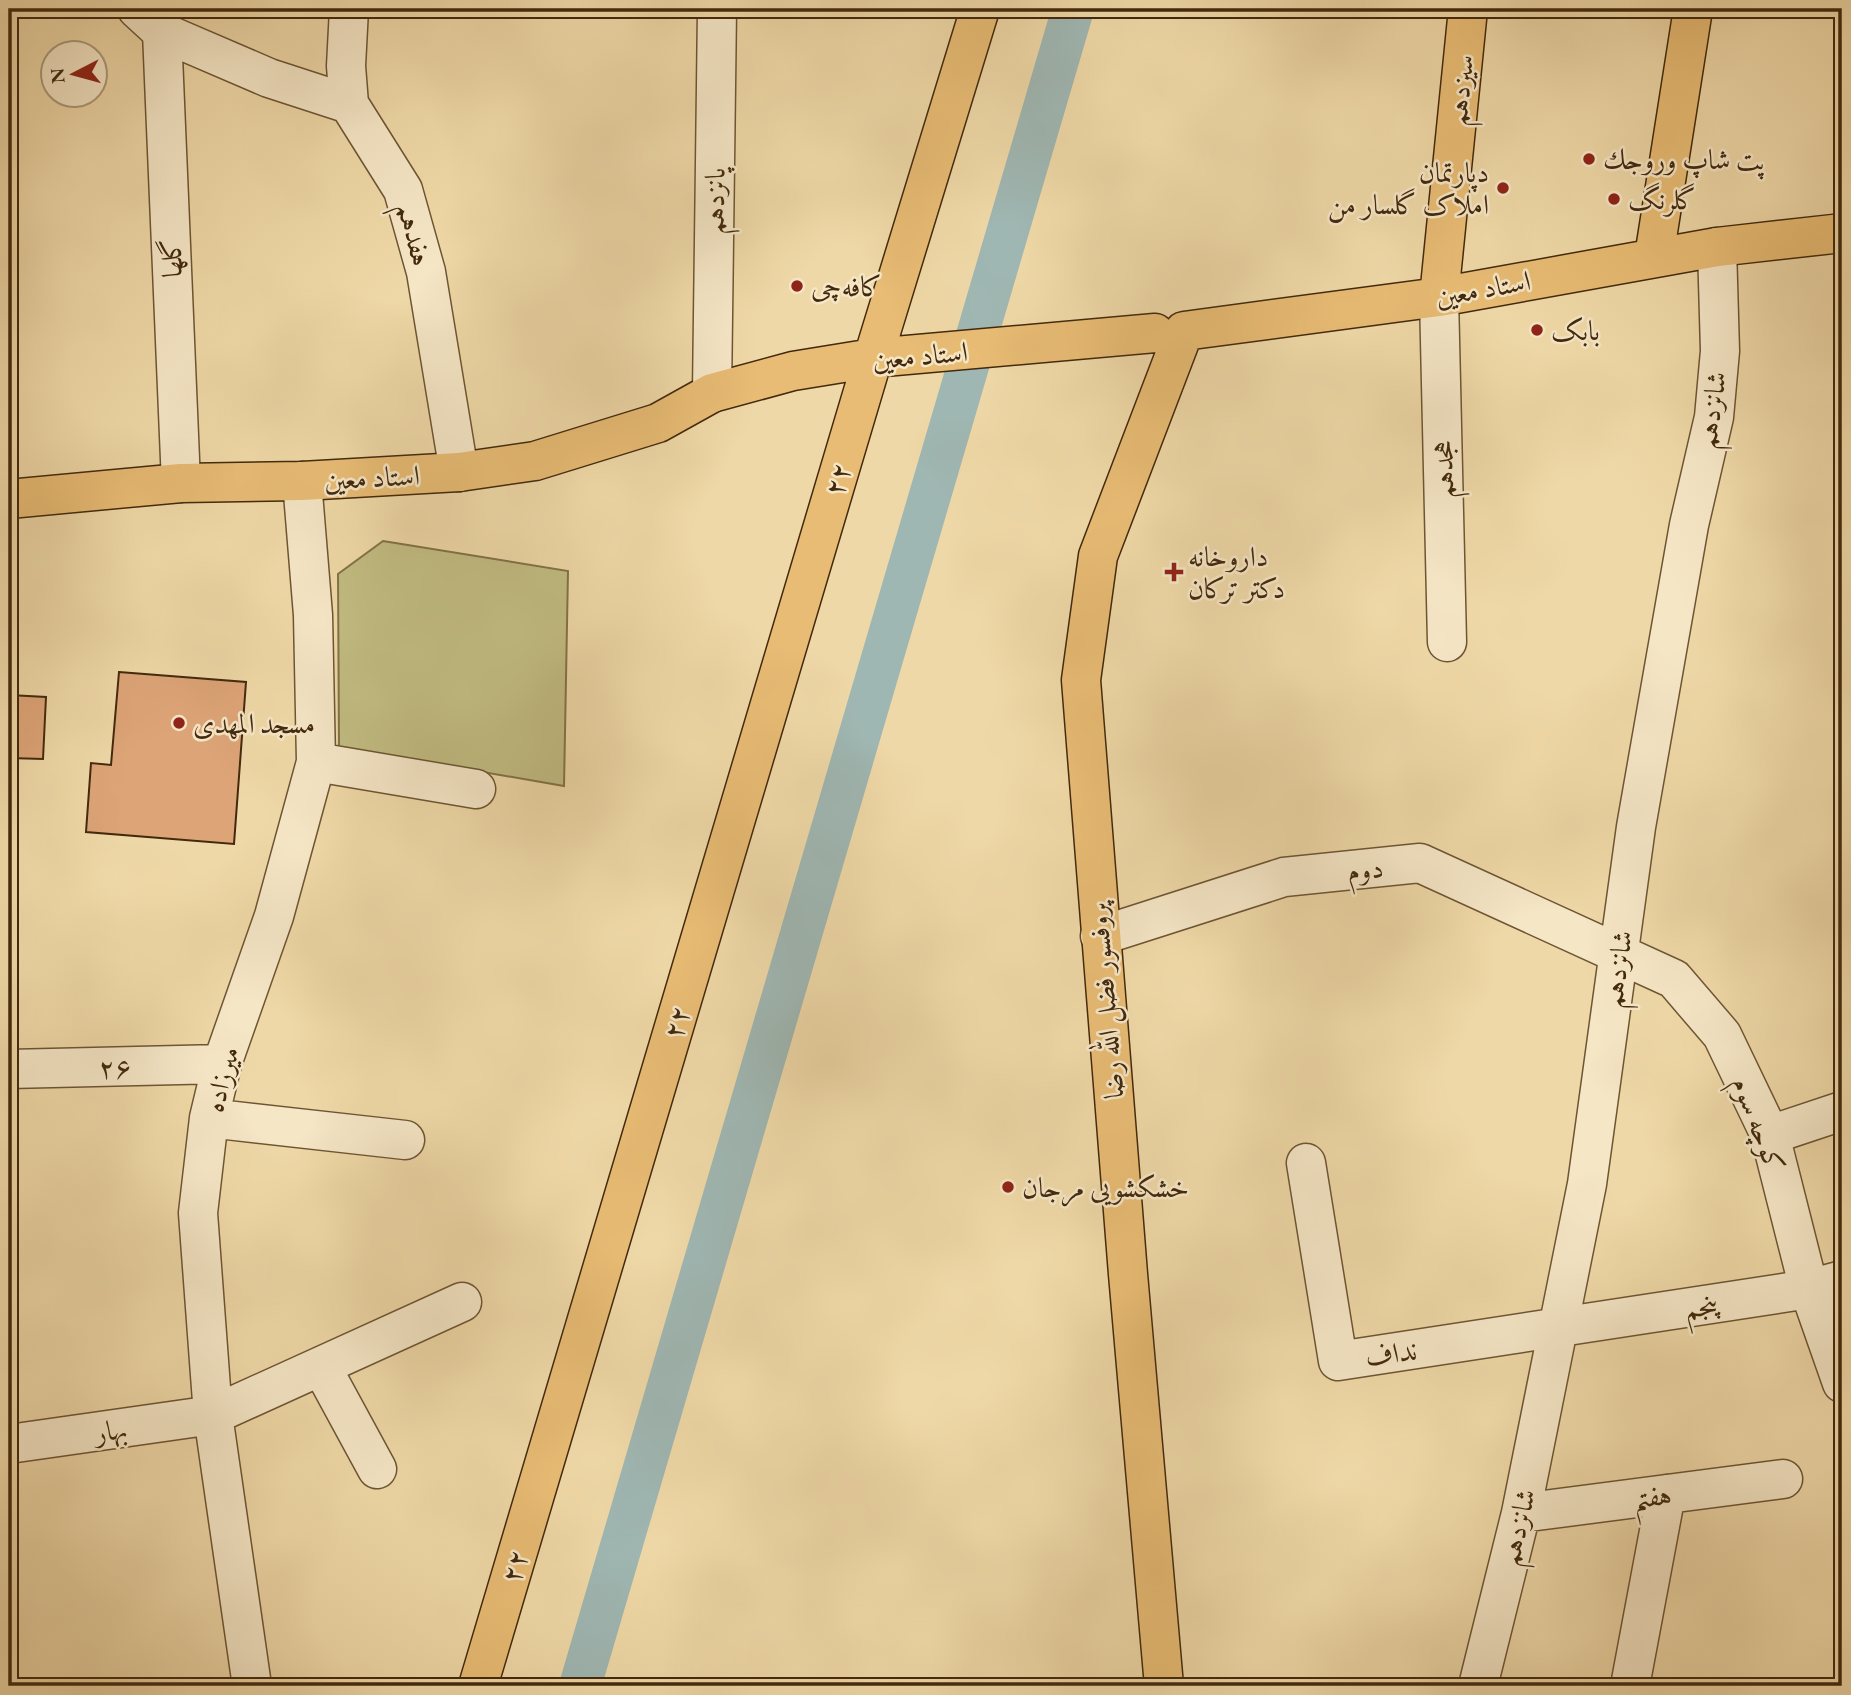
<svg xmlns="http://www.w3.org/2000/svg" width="1851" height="1695" font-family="'EB Garamond',Amiri,serif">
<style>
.green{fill:#c1bc82;stroke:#827248;stroke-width:2}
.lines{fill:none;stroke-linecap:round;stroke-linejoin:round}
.canal{stroke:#9fb7b3;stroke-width:42}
.building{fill:#dda477;stroke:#42290e;stroke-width:2}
.minor-casing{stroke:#6d5534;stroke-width:41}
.major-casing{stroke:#42290e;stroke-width:41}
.minor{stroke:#f5e6c6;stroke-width:38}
.major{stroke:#e8bc74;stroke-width:38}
.poi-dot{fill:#8f2418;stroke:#f5e6c6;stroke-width:2.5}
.labels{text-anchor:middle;stroke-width:5;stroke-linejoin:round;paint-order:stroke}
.street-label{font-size:28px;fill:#42290e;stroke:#f5e6c6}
.poi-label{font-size:28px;fill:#42290e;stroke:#f5e6c6;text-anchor:start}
</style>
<rect width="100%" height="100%" fill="#efd8a7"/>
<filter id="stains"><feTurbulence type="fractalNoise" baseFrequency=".00286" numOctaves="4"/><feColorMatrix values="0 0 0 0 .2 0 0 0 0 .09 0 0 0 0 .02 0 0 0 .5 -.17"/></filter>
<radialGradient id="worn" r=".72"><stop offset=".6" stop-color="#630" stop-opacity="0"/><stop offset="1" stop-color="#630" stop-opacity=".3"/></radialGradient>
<!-- green -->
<path class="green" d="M383 541 568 571 564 786 339 747 338 574Z"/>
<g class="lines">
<!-- canal -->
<path class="canal" d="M580 1686 1073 9"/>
</g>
<!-- building -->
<path class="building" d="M119 672 246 682 234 844 86 832 91 763 111 765Z
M9 695 46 697 43 759 9 758Z"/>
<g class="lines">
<defs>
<path id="minor" d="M137 9 162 32 269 78 349 104
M349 9 346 66 349 104 403 190 426 272 459 472
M162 32 181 483
M1439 297 1447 642
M712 393 717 9
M316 762 476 789
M1100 936 1284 877 1420 863 1674 979 1722 1035 1770 1135 1809 1289 1842 1383
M9 1069 222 1064
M209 1118 405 1140
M1770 1135 1842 1111
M1306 1163 1338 1361 1809 1289 1842 1280
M321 1366 377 1469
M9 1444 213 1415 462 1302
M1521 1513 1783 1479
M252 1686 213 1415 198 1213 209 1118 222 1064 274 916 316 762 313 615 302 481
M1478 1686 1521 1513 1587 1184 1636 827 1689 525 1714 417 1720 351 1717 247
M1630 1686 1666 1494"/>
<path id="major" d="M1654 257 1693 9
M1439 297 1468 9
M9 499 181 483 302 481 459 472 535 461 658 423 712 393 793 371 873 358 1155 333
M478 1686 873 358 980 9
M1164 1686 1128 1274 1081 680 1098 556 1184 331 1439 297 1717 247 1842 233"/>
</defs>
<!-- minor casing -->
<use href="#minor" class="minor-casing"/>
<!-- major casing -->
<use href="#major" class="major-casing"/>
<!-- minor -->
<use href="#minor" class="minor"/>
<!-- major -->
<use href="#major" class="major"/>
</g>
<!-- markers -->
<g class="poi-dot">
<circle cx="1589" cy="159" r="7"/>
<circle cx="1503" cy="188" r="7"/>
<circle cx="1614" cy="199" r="7"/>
<circle cx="797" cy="286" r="7"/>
<circle cx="1537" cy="330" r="7"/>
<path d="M1170.5 561.5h7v7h7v7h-7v7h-7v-7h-7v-7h7z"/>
<circle cx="179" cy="723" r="7"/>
<circle cx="1008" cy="1187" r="7"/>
</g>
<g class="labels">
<!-- street labels -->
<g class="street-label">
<text transform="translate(1460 90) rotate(-84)" y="10">سیزدهم</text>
<text transform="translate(714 201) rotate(-89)" y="10">پانزدهم</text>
<text transform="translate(415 234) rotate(75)" y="10">هفدهم</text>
<text transform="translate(171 258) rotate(-92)" y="10">گلها</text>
<text transform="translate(1483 288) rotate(-10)" y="10">استاد معین</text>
<text transform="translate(920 355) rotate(-5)" y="10">استاد معین</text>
<text transform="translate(1711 410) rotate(-82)" y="10">شانزدهم</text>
<text transform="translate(1443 469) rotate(-91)" y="10">هجدهم</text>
<text transform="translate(372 477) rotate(-3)" y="10">استاد معین</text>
<text transform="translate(837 479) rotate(-73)" y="10">۲۲</text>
<text transform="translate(1365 869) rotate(-6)" y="10">دوم</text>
<text transform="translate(1617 969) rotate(-82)" y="10">شانزدهم</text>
<text transform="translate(1105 1001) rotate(-95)" y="10">پروفسور فضل الله رضا</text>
<text transform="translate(676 1022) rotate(-73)" y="10">۲۲</text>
<text transform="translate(115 1067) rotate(-1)" y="10">۲۶</text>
<text transform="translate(221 1079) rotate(-75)" y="10">میرزاده</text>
<text transform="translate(1759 1124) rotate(69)" y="10">کوچه سوم</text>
<text transform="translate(1701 1306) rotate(-9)" y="10">پنجم</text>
<text transform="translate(1391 1353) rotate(-8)" y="10">نداف</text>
<text transform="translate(111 1430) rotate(-8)" y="10">بهار</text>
<text transform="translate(1652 1496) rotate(-7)" y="10">هفتم</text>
<text transform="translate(1517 1527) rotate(-77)" y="10">شانزدهم</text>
<text transform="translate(514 1566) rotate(-73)" y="10">۲۲</text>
</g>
<!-- poi labels -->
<g class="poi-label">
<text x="1603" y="169">پت شاپ وروجك</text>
<text x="1489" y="182" text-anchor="end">دپارتمان<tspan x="1489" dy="32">املاک گلسار من</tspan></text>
<text x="1628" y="209">گلرنگ</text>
<text x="811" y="296">کافه‌چی</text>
<text x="1551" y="340">بابک</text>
<text x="1188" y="566">داروخانه<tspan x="1188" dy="32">دکتر ترکان</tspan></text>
<text x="193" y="733">مسجد المهدی</text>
<text x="1022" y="1197">خشکشویی مرجان</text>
</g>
</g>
<!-- margin -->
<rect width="1851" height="1695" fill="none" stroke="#efd8a7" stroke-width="35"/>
<rect x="10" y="10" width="1830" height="1674" fill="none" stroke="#42290e" stroke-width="3.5"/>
<rect x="18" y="18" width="1816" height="1660" fill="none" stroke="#42290e" stroke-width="2"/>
<!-- north arrow -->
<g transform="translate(74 74) rotate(264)"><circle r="33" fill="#f5e6c6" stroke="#ad9a7c" stroke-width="2"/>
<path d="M0-5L12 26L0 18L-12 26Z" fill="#8f2418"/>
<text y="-10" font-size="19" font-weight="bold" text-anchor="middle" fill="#42290e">N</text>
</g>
<rect width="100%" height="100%" filter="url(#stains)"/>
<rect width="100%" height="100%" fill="url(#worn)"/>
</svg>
